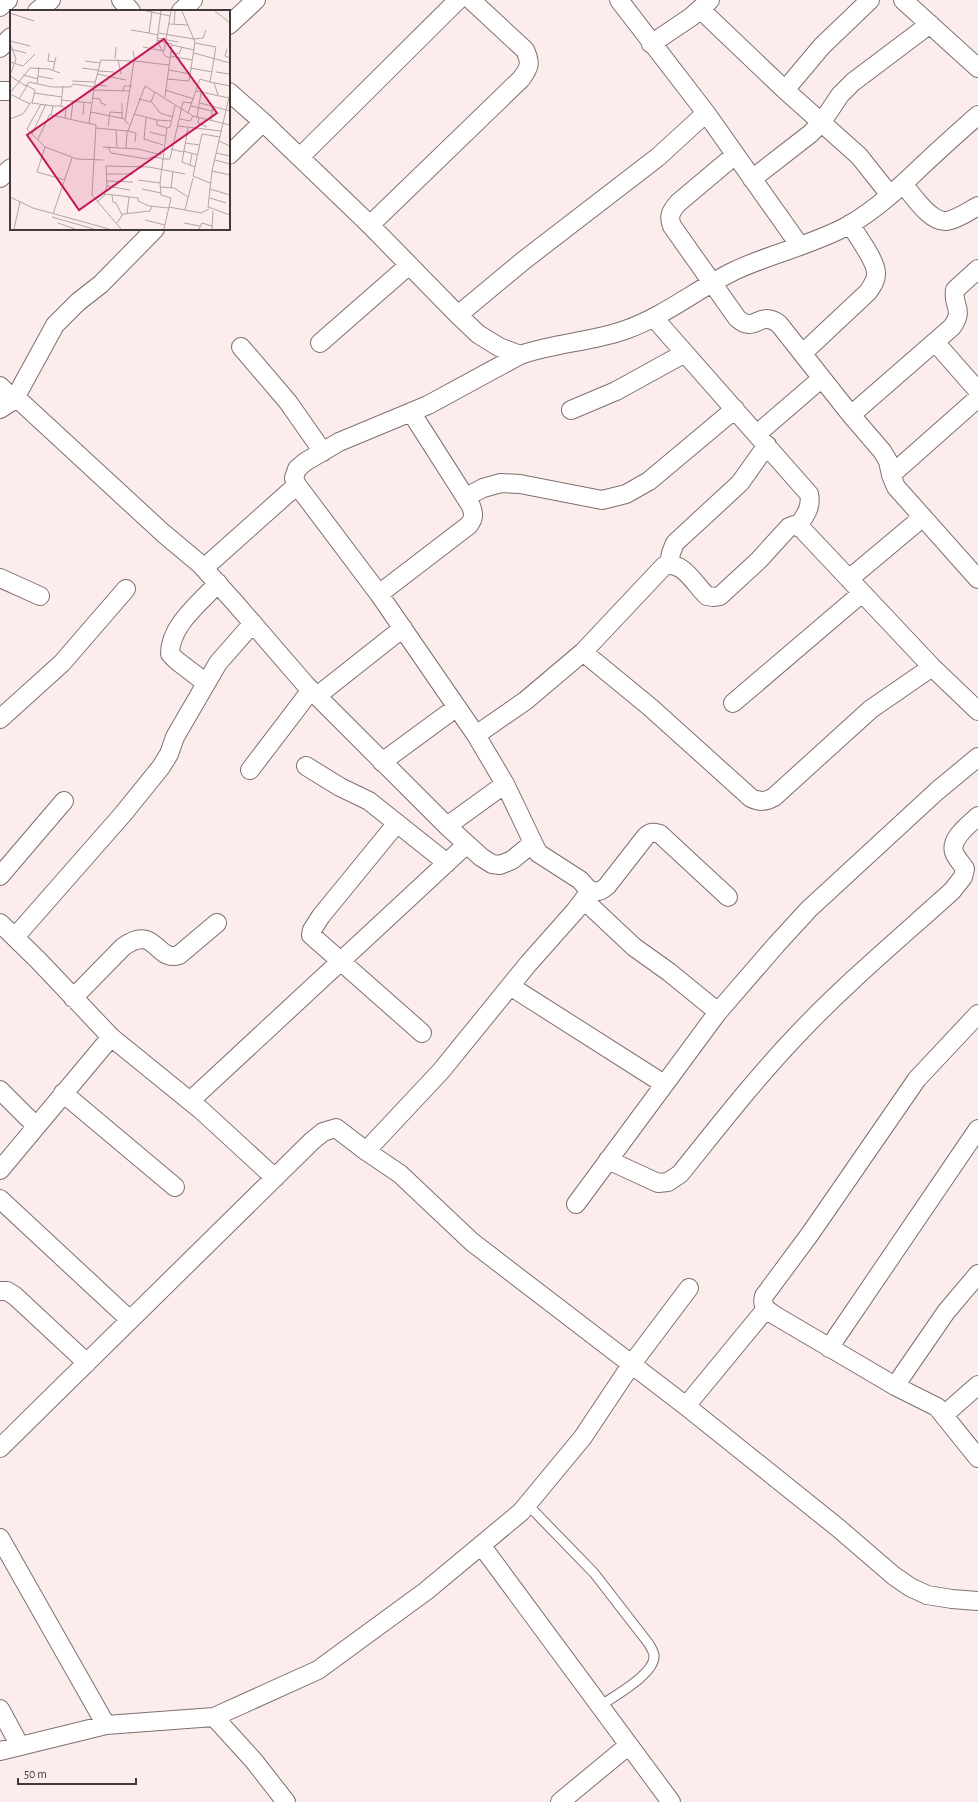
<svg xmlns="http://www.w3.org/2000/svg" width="978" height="1802" font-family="'Alegreya Sans',sans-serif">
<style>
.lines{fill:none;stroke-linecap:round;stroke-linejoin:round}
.lane-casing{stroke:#7e706f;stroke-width:11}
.street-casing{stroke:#7e706f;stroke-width:20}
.lane{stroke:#fff;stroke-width:9}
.street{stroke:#fff;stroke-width:18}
.inset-road{fill:none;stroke:#b1a5a4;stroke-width:1}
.view{fill:#c2185b;fill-opacity:0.15;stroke:#c2185b;stroke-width:2}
.inset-edge{fill:none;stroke:#413a3a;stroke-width:2}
</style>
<rect width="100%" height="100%" fill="#fceceb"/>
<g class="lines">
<defs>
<path id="lane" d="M527 1504 594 1573 649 1644C651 1648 654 1652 654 1656 655 1674 614 1696 600 1706"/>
<path id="street" d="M121 0 131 11
M619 0 706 113 800 246
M903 0 978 68
M0 7 8 0
M700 9 785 90 859 156 890 195
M37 11 51 0
M181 11 193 0
M229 25 256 0
M651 44 691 17 710 0
M0 48 11 37
M785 90 822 46 870 0
M0 91H11
M229 92 263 122 370 225 458 315 478 334 499 347 520 355
M229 155 263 122
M735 155 678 203C671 211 668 216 672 226L737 318C755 335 759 309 779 324L851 415 882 451 888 461 891 475 896 487 978 579
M300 157 458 0
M0 178 11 168
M752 179 810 134 822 122 840 95 853 82 930 24
M903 184C913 195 930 223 947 221 958 219 969 211 978 206
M370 225 521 79C530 67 531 63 525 50L471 0
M458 315 523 261 658 157 706 113
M654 318 809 494C812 507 805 516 798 526
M935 342 978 391
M320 343 408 266
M241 347 288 402 323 452
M803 353 868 292C872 286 876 281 876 274 877 262 857 236 850 224
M0 386 14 400 55 325 78 302 101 284 155 229
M0 409 14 400 21 402 163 533 200 564 236 604 305 684 447 826 481 857 492 864 500 865 512 860 533 843
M571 410 616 391 685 353
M851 415 952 327C965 309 952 306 955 290L978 269
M757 434 822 378
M891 475 978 398
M466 497 483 488 501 483 520 484 602 500 626 494 649 481 735 409
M669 564 671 553 675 543 740 483 767 445
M204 568 297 485
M0 578 40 596
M849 579 923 517
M379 594 469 525C474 518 474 514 471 506L411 412
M583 652 650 707 751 798C760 802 765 802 774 797L871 709 932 667
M206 683 176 660 170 654C170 625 200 603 218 583
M317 696 403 628
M733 703 862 593
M0 719 62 663 126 589
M476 735 525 701 583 652 664 566C682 559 695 585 707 596L713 597 720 596 759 560 789 527 794 525 802 529 932 667 978 711
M382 762 457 707
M306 766 340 787 369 801 447 863
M250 770 311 690
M397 823 321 916 312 930 311 935 422 1033
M447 826 505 784
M0 876 64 801
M588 889C596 893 600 892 607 886L646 836C651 832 654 832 660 834L728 897
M584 900 634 947 669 972 718 1012
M0 923 38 960 111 1037 201 1110 275 1178
M15 937 123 814 161 767 169 754 175 737 218 663 253 623
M510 986 664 1084
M73 998 123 947C156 923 156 963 179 955L217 923
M978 1014 917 1079 810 1234 764 1296C761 1307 767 1310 776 1316L895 1386 937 1407 978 1458
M0 1090 36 1126
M63 1093 175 1187
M190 1101 467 844
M366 1151 441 1071 528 964 575 911 587 895 588 889 580 880 538 853 505 784 476 735 379 594 297 485 294 478 297 469 305 462 339 442 428 405 520 355C554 343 591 342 625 330 665 316 697 289 734 271 772 253 813 245 849 225 877 209 901 186 924 164 942 147 960 131 978 115
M608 1160 658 1183 668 1182 680 1174C718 1127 755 1079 797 1035 845 984 900 938 952 891L963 877 965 869C962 864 956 858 954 852 950 838 969 825 978 816
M0 1170 111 1037
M0 1199 130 1320
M576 1204 718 1012 776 945 809 909 937 791 978 757
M0 1291H7L15 1296 87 1363
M829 1348 978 1129
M895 1386 946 1312 978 1274
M686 1406 765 1310
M944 1415 978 1385
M0 1448 312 1141 323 1132 336 1128 366 1151 400 1174 472 1242 686 1406 837 1527 894 1576 910 1587 927 1595 952 1599 978 1601
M0 1538 106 1725
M481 1545 671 1802
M0 1709 20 1746
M214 1717 254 1761 286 1802
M0 1751 106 1725 214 1717 318 1670 426 1591 521 1512 583 1437 631 1365 689 1288
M560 1802 629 1745"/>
</defs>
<!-- lane casing -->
<use href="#lane" class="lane-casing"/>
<!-- street casing -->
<use href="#street" class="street-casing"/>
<!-- lane -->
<use href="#lane" class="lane"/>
<!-- street -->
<use href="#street" class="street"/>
</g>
<!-- overview -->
<g transform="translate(10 10)">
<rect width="220" height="220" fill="#fceceb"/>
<path class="inset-road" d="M136 1 160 6M142 1 139 23 148 25M151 1 147 31 155 46 160 48M205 1 220 13M0 3 24 11M159 14 178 15M164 14 165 1M121 20 139 23M148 23 184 29 193 28 196 20M147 28 168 32M147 30 162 34 155 87M0 31 20 36M0 33 6 49 0 65M185 33 206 37 200 72 220 76M162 35 184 40M133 37 154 41 161 1M0 39 16 43M217 39 215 46 220 48M123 41 125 51 159 55M160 42 169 44 172 37M39 43 38 51 45 52M184 43 220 53M160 46 182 50M105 49 106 37M108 49 111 64M75 51 90 53M0 52 13 56 25 44M72 58 88 60M180 58 202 62M43 60 46 47M159 60 180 64M88 61 104 62M206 62 220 64M87 64 116 70M13 65 28 69M0 66 16 76 19 72 42 77H61L63 74 84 77 91 50 124 51 115 111 119 114M28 66 43 69M157 69 179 71 185 32 172 1M62 71 85 72M204 73 208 85M27 74 29 57M16 75 25 80 22 93 43 96 41 105 86 115 82 185 111 219M85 75 97 76M84 80 120 81M155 80 184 89M113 81 114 76H122M186 81 219 88M0 83 20 58 39 59 50 63M24 83 52 87M220 83 202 161 198 197 220 205M0 84 20 94M82 88 90 89 91 93 96 95M9 89 17 76M129 89 141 92 145 82M51 90 81 93M141 91 150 103 163 107M112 93V109M190 93 220 101M31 94 17 119 35 137 67 149 93 150M43 96H51L53 76M51 96 56 98 55 108M181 96 202 101M81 102 115 109M178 103 190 69 200 72M124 104 147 110V115L157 118 150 173 151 185 161 188 159 197M73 105 74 92M187 107 191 83M189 107 188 113 197 117M136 108 134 129 153 135M0 109 13 104 21 92M61 109 63 91M170 109 180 111 183 106M147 110 161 111M201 110 203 96M79 113 84 79M98 116 100 102 113 103M168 116 211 121M86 118 118 121 135 76 183 106 220 115M157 118 160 117 165 96M178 118 172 152 185 157M106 120 107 137M118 121 126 123 125 132M140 122 155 126M22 124 36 94M28 129 40 104M209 131 220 136M175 133 190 135M35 137 27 162 55 170M93 137 128 139 152 145M98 137 101 143 137 149 142 147 151 148M116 138 117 121M161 139 173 142M173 141 188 145M206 143 220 146M151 149H160L173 92 182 93M205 150 220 154M180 155 182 143M202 161 220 165M96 164H123M128 170 150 173M96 171 123 172M200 173 183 166 192 124 210 127M97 176 120 180M150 177 164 178 178 187M161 178 163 161M132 179 151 183M200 179 220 185M94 185 97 175 96 156 139 157 175 164M102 185 103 192 106 193 112 205M0 187 23 198 99 219M200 188 216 193M87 192 96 184 128 188V191L139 196 159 198M175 200 183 168M43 204 62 148M117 204 119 187M42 207 84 219M135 210 155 215M48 213 65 219M107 213 113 204 140 201 142 196M174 213 190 216M4 219 10 192M154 219 159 197 191 203 199 199M189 219 192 213 202 216M202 219 203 201"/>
<path class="view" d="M154 29 207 103 69 200 17 125Z"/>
<rect width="220" height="220" class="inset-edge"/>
</g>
<!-- scale -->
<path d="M18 1778v6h118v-6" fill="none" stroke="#413a3a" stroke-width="2"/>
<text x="24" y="1778" font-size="12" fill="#413a3a" stroke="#fceceb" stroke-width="3" paint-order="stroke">50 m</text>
</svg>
